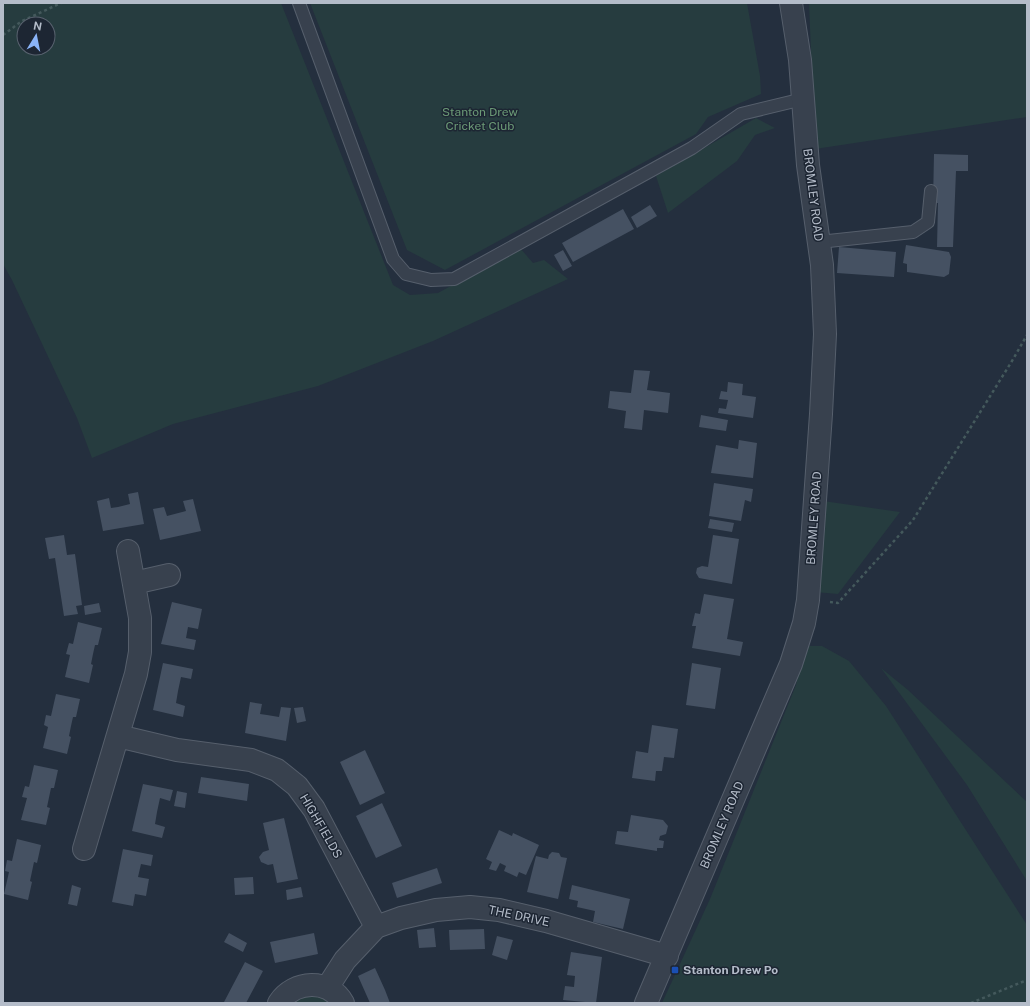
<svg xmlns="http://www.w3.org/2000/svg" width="1030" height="1006" font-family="'Public Sans',sans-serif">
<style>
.green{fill:#263c3f;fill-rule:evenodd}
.building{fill:#455162}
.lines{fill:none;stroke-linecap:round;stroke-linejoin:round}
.lane-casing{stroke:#565f6c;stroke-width:14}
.street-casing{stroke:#565f6c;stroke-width:24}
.path{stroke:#44595c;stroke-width:2.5;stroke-dasharray:3 3;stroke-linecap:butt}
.lane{stroke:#38414e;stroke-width:12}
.street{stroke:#38414e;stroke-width:22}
.transit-dot{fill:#1a4fb4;stroke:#1d2633;stroke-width:1.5}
.labels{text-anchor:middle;stroke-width:3;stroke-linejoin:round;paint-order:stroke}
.park-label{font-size:12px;fill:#6b9a76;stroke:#1d2633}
.street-label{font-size:12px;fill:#b4bcc9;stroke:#1d2633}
.poi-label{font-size:12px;font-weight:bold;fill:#b4bcc9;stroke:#1d2633;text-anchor:start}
</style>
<rect width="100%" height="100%" fill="#242f3e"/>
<!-- green -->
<path class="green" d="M3 3H281L393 285 410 295 438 293 520 248 533 263 544 260 568 279 433 341 318 386 173 424 92 458 77 418 12 280 3 264ZM24 24H48V48H24Z
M310 3H747L760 76 761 94 708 117 696 134 445 270 407 250Z
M809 3H1027V117L815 149Z
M756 118 775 128 755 135 737 161 668 213 656 176Z
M823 501 900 512 838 594 815 592Z
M804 646H822L849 661 886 706 1027 925V1003H662L710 899 796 685Z
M881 668 908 690 1027 802V881L967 785Z
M311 995 322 997 330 1003H292L297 999Z"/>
<!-- building -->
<path class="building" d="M934 154 968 155V171H956L953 247H937L938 203H933Z
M650 205 657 216 637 228 631 217Z
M623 209 634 229 573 262 562 243Z
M906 245 949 252 951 257 949 274 944 277 907 272V264L903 263Z
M839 247 896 252 894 277 837 273Z
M563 250 572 266 563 271 554 255Z
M634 370 650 371 647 390 670 393 668 413 644 410 642 430 624 428 626 411 608 408 610 391 631 393Z
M728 382 743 384 742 395 756 397 753 418 718 413 719 408 726 409 728 400 719 399 721 391 727 392Z
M701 415 728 420 726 431 699 427Z
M739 440 757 443 753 478 711 473 716 445 738 449Z
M714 483 753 489 751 502 745 500 741 521 709 516Z
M138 492 144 524 103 531 97 501 109 498 111 508 118 507 130 504 128 494Z
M193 499 201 531 160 540 153 509 164 507 167 516 186 511 183 501Z
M710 519 734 523 732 532 708 528Z
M64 535 67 555 75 554 82 605 76 606 78 614 64 616 55 558 49 559 45 538Z
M713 535 739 539 732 584 699 578 696 573 697 568 702 566 708 567Z
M704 594 734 599 727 639 743 642 740 656 692 648 696 626H692L695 613 700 614Z
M172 602 202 609 198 629 188 627 186 638 196 640 194 650 161 644Z
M99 603 101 612 85 615 84 606Z
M78 622 102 628 98 645H95L93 654 91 664 93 665 89 683 65 677 70 655 66 654 69 643 73 644Z
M163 663 193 669 191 679 181 677 178 691 176 703 185 706 183 717 153 710Z
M692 663 721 668 715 709 686 705Z
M56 694 80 699 76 717H73L71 726 69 736 71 737 67 754 43 748 48 727 44 725 46 715 51 716Z
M250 702 262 704 260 714 267 715 279 717 281 707 291 708 286 741 245 733Z
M303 707 306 721 297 723 294 708Z
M652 725 678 729 674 758 664 757 662 771H656L655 781 632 778 636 751 648 753Z
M365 750 385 793 360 805 340 762Z
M34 765 58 770 54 788H51L47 807 50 808 46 825 21 820 27 798 22 797 25 786 29 787Z
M201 777 249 784 247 801 198 793Z
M143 784 173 790 170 801 160 798 157 812 155 824 165 827 162 838 132 831Z
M177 791 187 793 185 808 174 806Z
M382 803 402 846 376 858 356 816Z
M631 815 663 820 668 826 666 834 660 836 659 840 664 841 663 848H657V851L615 844 617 831 628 832Z
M284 818 298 879 277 883 273 864 268 865 261 862 259 857 263 852 269 850 263 823Z
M499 830 512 836 513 833 539 845 526 875 519 872 517 877 504 871 506 866 500 863 496 871 489 869 492 862 486 859Z
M17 839 41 845 37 863 34 862 30 881 32 882 28 900 4 894 9 872 5 871 7 860 12 861Z
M123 849 153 855 151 866 141 864 138 877 149 879 146 896 135 894 133 906 112 902Z
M552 852 559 853 561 857 567 858 558 899 527 892 536 856 548 859 549 855Z
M437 868 442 883 397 898 392 883Z
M253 877 254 894 235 895 234 878Z
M72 885 81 888 77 906 68 904Z
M572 885 630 899 623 929 593 922 595 911 577 907 578 901 569 899Z
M301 887 303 897 287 900 286 890Z
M434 928 436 947 419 948 417 930Z
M484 929 485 949 450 950 449 930Z
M229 933 247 943 243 952 224 942Z
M314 933 318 954 275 963 270 942Z
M497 936 513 940 507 960 492 955Z
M571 952 602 957 596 1003 563 1000 565 986 574 987 575 976 567 975Z
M245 962 263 971 246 1003H227L224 1002Z
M375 968 385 990 390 1003H370L358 976Z"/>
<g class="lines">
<defs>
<path id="lane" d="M299 3 393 259 406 274 431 280 454 279 692 148 741 114 803 99
M819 242 913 232 928 222 931 191"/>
<path id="street" d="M134 583 169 575
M118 736 177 750 251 760 277 770 297 786 314 809 376 927
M84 849 136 674 140 652V618L128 551
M327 988 345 960 376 927 401 918 436 910 470 907 499 910 546 921 667 956
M279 1003C294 980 329 978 343 1003
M646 1003 791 664 804 623 808 600 821 414 825 334 822 265 808 165 800 60 791 3"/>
</defs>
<!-- lane casing -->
<use href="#lane" class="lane-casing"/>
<!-- street casing -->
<use href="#street" class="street-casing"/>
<!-- path -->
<path class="path" d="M3 35 22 21 61 3
M830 602 838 603 913 520 1012 361 1027 335
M971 1003 1027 980"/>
<!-- lane -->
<use href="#lane" class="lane"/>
<!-- street -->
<use href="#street" class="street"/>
</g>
<!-- markers -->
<rect class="transit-dot" x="671" y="966" width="8" height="8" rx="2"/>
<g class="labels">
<!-- park labels -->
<g class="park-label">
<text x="480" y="116">Stanton Drew<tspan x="480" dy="14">Cricket Club</tspan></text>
</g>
<!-- street labels -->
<g class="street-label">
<text transform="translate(813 195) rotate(83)" y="4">BROMLEY ROAD</text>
<text transform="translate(814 518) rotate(-86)" y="4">BROMLEY ROAD</text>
<text transform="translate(722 825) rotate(-67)" y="4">BROMLEY ROAD</text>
<text transform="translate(321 826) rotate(60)" y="4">HIGHFIELDS</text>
<text transform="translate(519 916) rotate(12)" y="4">THE DRIVE</text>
</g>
<!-- poi labels -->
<g class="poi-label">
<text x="683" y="974">Stanton Drew Po</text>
</g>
</g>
<!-- border -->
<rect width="1030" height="1006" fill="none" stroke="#b4bcc9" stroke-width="8"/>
<!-- north arrow -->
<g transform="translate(36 36) rotate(10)"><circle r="19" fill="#1d2633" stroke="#59626f"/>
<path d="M0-3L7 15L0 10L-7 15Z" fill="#8ab4f8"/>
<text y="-6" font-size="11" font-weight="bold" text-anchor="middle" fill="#b4bcc9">N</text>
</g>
</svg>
